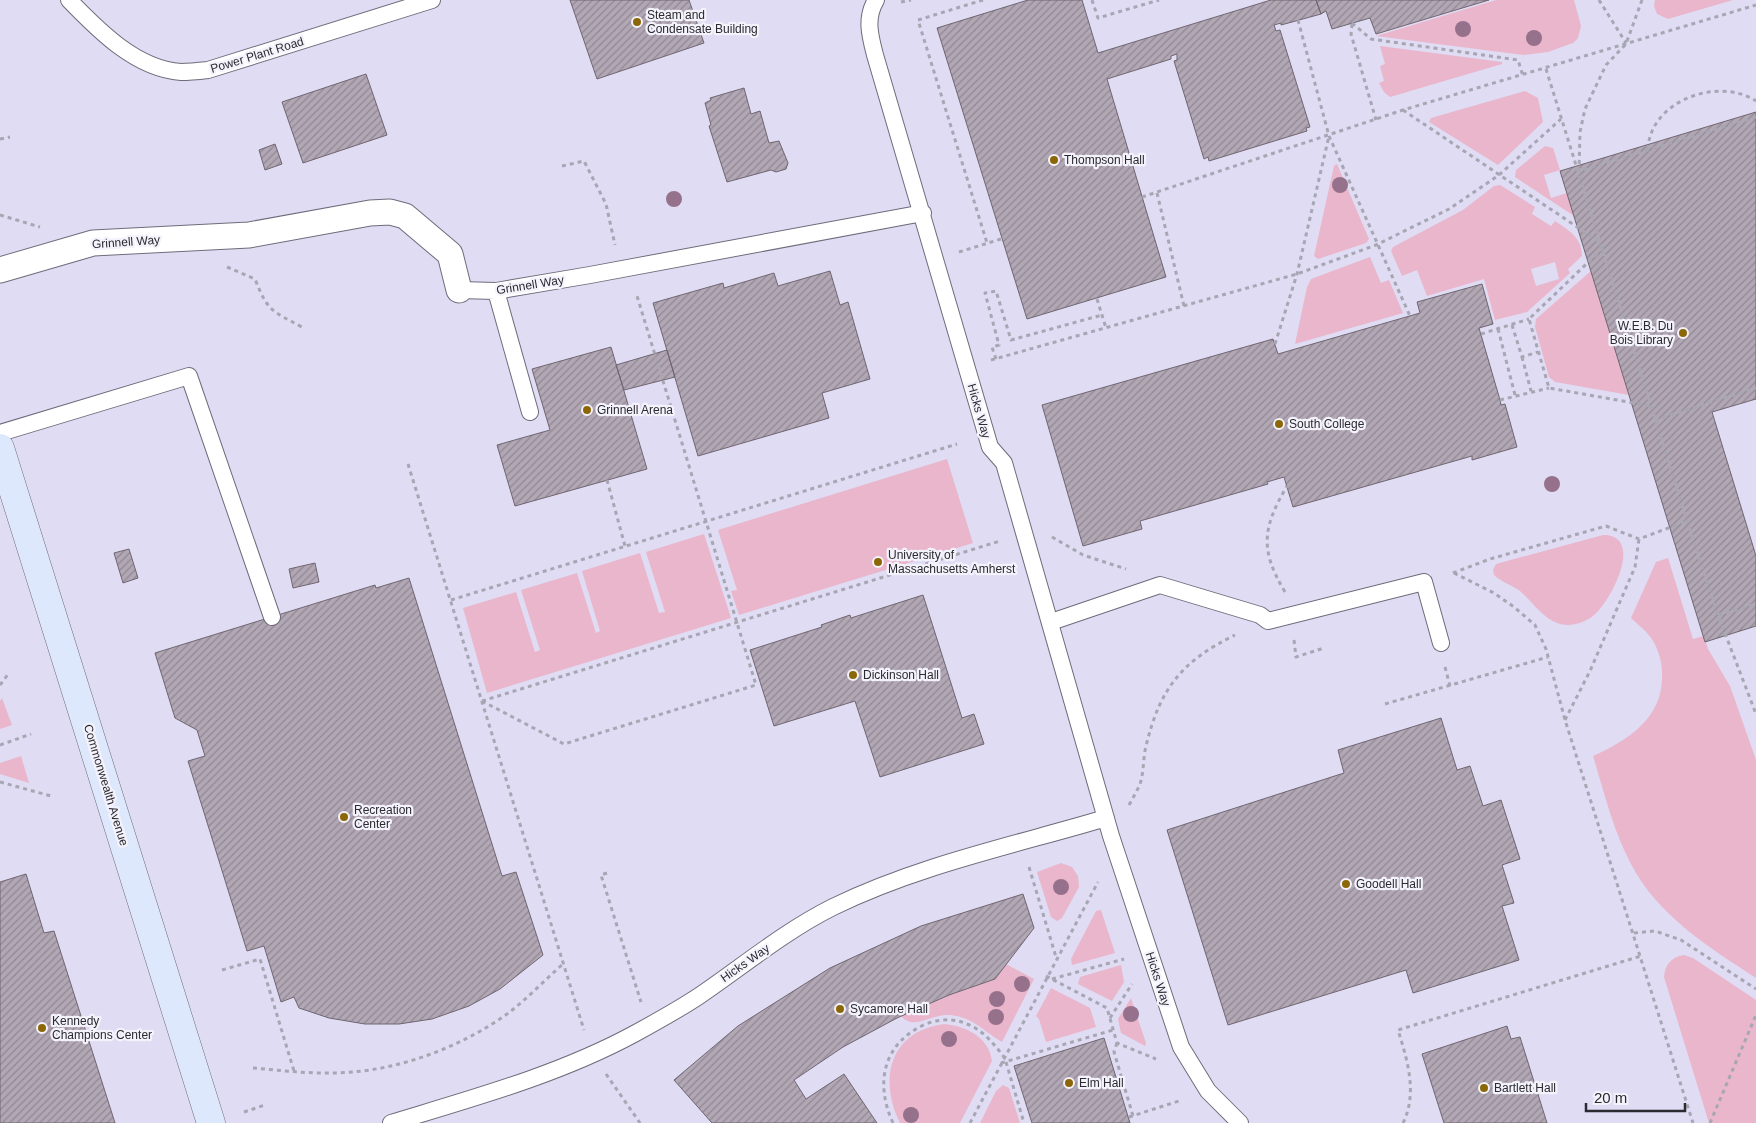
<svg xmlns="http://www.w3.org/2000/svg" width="1756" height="1123" font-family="Helvetica,sans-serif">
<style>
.built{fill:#dfdcf4}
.green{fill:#eab6cb;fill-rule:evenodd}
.building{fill:url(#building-hatch);stroke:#706671}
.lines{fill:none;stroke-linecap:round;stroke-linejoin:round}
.service-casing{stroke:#6e6c7a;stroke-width:18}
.pedestrian-casing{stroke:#6e6c7a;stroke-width:27}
.secondary-casing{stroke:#6e6c7a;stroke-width:29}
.path{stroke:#a7a6b3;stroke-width:3;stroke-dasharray:4 4;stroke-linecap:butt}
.service{stroke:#fff;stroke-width:16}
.pedestrian{stroke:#fff;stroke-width:25}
.secondary{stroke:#dde8fc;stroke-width:28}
.tree{fill:#96718b}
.poi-dot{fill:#8b6707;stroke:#f4f3fc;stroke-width:2}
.labels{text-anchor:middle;stroke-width:4.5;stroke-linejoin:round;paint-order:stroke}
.poi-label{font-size:12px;fill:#2b2a30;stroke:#f4f3fc;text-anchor:start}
.street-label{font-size:12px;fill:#2b2a30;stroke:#f4f3fc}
</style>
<defs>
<pattern id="building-hatch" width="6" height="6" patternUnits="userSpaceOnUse" patternTransform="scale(1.25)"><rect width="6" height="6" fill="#b2a7b4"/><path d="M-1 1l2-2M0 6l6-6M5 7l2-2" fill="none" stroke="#918893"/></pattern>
</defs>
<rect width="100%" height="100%" fill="#e6e5f5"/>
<!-- built -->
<path class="built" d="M0 0H1756V1123H0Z"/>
<!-- green -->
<path class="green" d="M1496 0H1574L1581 26 1578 38 1573 43 1548 52 1523 55 1376 36Z
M1655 0H1733L1668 19 1657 14 1654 6Z
M1380 46 1502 62V64L1390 97 1384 92 1379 83 1384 81 1380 66 1385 64Z
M1525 91 1538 98 1543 122 1498 165 1429 122 1431 118Z
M1545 146 1553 148 1560 170 1544 175 1551 198 1567 193 1574 216 1515 177 1516 170Z
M1337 164 1369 239 1366 243 1318 259 1314 256 1334 166Z
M1500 185 1535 207 1532 214 1551 226 1555 221C1568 230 1582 237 1582 256L1568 269 1570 273 1527 312 1495 320 1484 279 1427 296 1417 270 1402 276 1391 251 1393 247 1463 210 1494 186ZM1555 262 1559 279 1536 286 1531 269Z
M1370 257 1381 283 1389 280 1403 313 1295 344 1307 287 1311 279Z
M1591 271 1629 395 1555 382 1549 377 1535 327 1536 319Z
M947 459 973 543 739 615 731 591 737 590 718 530Z
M704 534 731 618 487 693 463 608 516 592 535 652 540 650 521 590 577 573 596 633 600 631 582 571 640 553 659 613 665 612 646 552Z
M1603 535C1646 535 1610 603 1593 616 1587 621 1576 625 1568 625 1547 625 1534 603 1520 591 1512 585 1501 582 1494 575L1493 570 1496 564Z
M1668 558 1693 639 1704 636 1708 649 1730 686 1756 760V978C1710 948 1657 915 1631 864 1613 830 1604 792 1593 756 1630 739 1664 717 1662 673 1662 660 1657 644 1648 634 1643 628 1636 623 1631 618L1656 562Z
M2 698 12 725 0 729V701Z
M21 756 29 783 0 774V763Z
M1061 863 1072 867 1078 876 1079 887 1062 918 1057 921 1051 917 1037 872Z
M1101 910 1115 953 1072 965 1071 959 1096 911Z
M1684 955 1693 958 1756 1000V1123H1709L1664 977C1665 965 1671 957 1684 955Z
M1006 964 1034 979 1002 1042C983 1031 972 1016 948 1015 931 1014 914 1031 901 1016Z
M1121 965 1124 982 1112 1001 1078 984 1080 977Z
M1051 988 1090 1008 1096 1027 1046 1042 1039 1019 1036 1016Z
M1131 998 1146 1043 1145 1046 1121 1033 1118 1019Z
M944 1024C966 1026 989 1037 992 1061L960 1123H900C878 1079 890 1031 944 1024Z
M1003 1085 1009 1088 1020 1123H980L996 1091Z"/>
<!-- building -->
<path class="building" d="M570 0H689L704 43 597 79Z
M1028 0H1082L1098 53 1271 0H1316L1321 14 1281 25V23L1274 25 1276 31 1280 30 1310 127 1306 128 1307 131 1209 161 1208 157 1204 159 1174 61 1177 60V54L1171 56V59L1107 79 1166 277 1027 319 937 28Z
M1316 0H1489L1376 34 1370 18 1332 29 1326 11 1321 14Z
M366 74 387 135 303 163 282 102Z
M744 88 751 114 760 111 769 143 779 141 788 163 786 169 776 172 771 170 727 182 709 126 711 125 705 103 711 100 710 98Z
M1756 112V399L1712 412 1756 556V626L1705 642 1560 171Z
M275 144 282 164 265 170 259 150Z
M830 271 840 305 848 302 870 379 822 393 829 418 698 456 653 303 723 283 724 288 774 273 778 286Z
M1482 284 1493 324 1479 328 1500 400 1501 405 1505 404 1517 447 1472 460V456L1293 507 1284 477 1267 482 1268 484 1140 521 1142 529 1083 546 1042 405 1273 339 1278 354 1420 313 1417 302Z
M611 347 647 469 515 506 497 445 550 430 532 369Z
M667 350 675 377 624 390 616 365Z
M129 549 138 578 123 583 114 553Z
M315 563 319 582 293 588 289 569Z
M409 578 502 876 516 872 543 955 500 989 469 1006 432 1019 399 1024H365L329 1018 299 1008 294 997 281 1002 264 946 247 951 188 761 205 756 197 730 175 718 155 653 375 585 376 588Z
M923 595 962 718 974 714 984 744 880 777 855 701 774 726 750 650 822 627 821 625 850 615 851 618Z
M1441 718 1457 770 1470 766 1483 806 1501 800 1520 859 1502 865 1514 903 1502 906 1519 960 1413 993 1406 970 1228 1025 1167 830 1344 773 1338 750Z
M26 874 44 933 54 931 115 1123H0V882Z
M1023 894 1034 928 995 979 949 995 897 1018 843 1047 794 1080 806 1099 844 1074 877 1123H712L674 1080 738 1026 830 968 921 926Z
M1507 1026 1511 1039 1520 1037 1547 1123H1444L1422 1054Z
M1104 1038 1130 1123H1032L1014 1066Z"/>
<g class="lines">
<defs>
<path id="service" d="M69 0C98 30 136 69 181 72 190 72 199 71 208 70L432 0
M876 0C865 18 870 36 875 55L990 447 1004 463 1111 836 1181 1047 1208 1091 1240 1123
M459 290 496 291 590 275 923 213
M496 291 530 412
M0 433 189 376 272 617
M1051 622 1160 585 1260 615 1268 621 1424 582 1441 643
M391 1123C473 1098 558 1075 634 1034 656 1022 678 1010 699 996 743 966 785 931 833 907 919 865 1015 845 1106 818"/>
<path id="pedestrian" d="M0 270 93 243 249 235 370 213 390 212 405 216 450 254 459 290"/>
<path id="secondary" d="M0 448 211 1123"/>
</defs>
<!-- service casing -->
<use href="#service" class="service-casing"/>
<!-- pedestrian casing -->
<use href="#pedestrian" class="pedestrian-casing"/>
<!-- secondary casing -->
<use href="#secondary" class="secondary-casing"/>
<!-- path -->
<path class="path" d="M983 0 918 20 987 243
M1092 0 1098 18 1159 0
M1599 0 1626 43
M1642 0 1626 44 1606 65 1585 109 1580 132 1579 171 1756 117
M901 2 911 0
M1298 20 1329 136 1410 316
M1352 23 1371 39 1518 60 1523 76
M1352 24 1351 34 1376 120
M1546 69 1687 521 1718 615 1756 714
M1403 110 1601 243
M0 139 10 137
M1648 149C1650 101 1718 76 1756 101
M562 166 584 161 606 204 615 245
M1157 193 1184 306
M1142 197 1403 110 1756 5
M0 215 40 227
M1603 248 1529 319 1549 388 1651 406
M959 252 1001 239
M227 267 255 279C268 312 272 311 302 327
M1097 299 1106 328
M1512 325 1522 357 1538 352
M1498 329 1515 395
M1481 334 1529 319
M1275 344 1297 274 1329 136
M1522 357 1531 391
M996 359 992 347 999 345 985 293 996 291 1011 340 1102 315
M991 360 1297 274 1376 245 1449 209 1499 175 1561 119
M1500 400 1549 388
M1655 420 1756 388
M408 464 584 1030
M607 480 625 546
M1052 537 1083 555 1126 569
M1453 573 1490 559 1606 526 1639 539 1687 521
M1454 573 1494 593 1514 607 1535 625 1546 649 1565 720 1693 1123
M1285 592C1259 549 1263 527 1287 486
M451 600 957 444
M1718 615 1756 604
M1294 640 1296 657 1324 648
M1445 667 1450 686
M0 685 9 673
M482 701 564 744 756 685 637 296
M482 701 1000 541
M1385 704 1548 657
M1565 720 1590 671 1635 567 1639 539
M0 745 31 734
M0 782 51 796
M1129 805C1133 798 1137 791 1140 784 1144 772 1143 758 1146 746 1160 688 1182 661 1235 635
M1029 867 1056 957
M607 873 601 875 641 1002
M1634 933 1655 931 1681 940 1756 989
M222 970 260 959 294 1071
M1046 976 1107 1008 1117 1043 1156 1059
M1052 979 1124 959
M1110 1018 1132 984
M1117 1043 1114 1052 1133 1116
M1006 1062 1024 1123
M1001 1063 1113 1030
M253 1068C286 1071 319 1075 352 1072 405 1068 464 1045 507 1014 527 999 545 980 564 963
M606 1074 640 1123
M244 1112 265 1105
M1129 1117 1182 1100
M893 1123C874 1082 884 1042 926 1024 939 1019 954 1018 967 1024 983 1030 994 1044 1004 1057
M970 1123 1098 882
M1403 1123C1418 1093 1407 1059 1398 1030L1641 956
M1710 1123 1756 1015"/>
<!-- service -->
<use href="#service" class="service"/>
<!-- pedestrian -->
<use href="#pedestrian" class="pedestrian"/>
<!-- secondary -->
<use href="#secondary" class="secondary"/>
</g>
<!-- trees -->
<g class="tree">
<circle cx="1463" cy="29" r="8"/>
<circle cx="1534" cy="38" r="8"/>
<circle cx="1340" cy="185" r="8"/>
<circle cx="674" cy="199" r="8"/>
<circle cx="1552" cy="484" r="8"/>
<circle cx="1061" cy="887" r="8"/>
<circle cx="1022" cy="984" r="8"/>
<circle cx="997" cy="999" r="8"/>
<circle cx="1131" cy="1014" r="8"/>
<circle cx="996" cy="1017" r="8"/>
<circle cx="949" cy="1039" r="8"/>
<circle cx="911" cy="1115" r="8"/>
</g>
<!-- markers -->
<g class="poi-dot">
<circle cx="637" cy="22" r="5"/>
<circle cx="1054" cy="160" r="5"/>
<circle cx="1683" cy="333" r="5"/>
<circle cx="587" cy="410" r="5"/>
<circle cx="1279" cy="424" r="5"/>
<circle cx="878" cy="562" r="5"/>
<circle cx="853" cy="675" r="5"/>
<circle cx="344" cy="817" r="5"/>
<circle cx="1346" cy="884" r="5"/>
<circle cx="840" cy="1009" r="5"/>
<circle cx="42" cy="1028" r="5"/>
<circle cx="1069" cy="1083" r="5"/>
<circle cx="1484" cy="1088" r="5"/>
</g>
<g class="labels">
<!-- poi labels -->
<g class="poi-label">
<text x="647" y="19">Steam and<tspan x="647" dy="14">Condensate Building</tspan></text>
<text x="1064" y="164">Thompson Hall</text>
<text x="1673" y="330" text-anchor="end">W.E.B. Du<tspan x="1673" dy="14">Bois Library</tspan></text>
<text x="597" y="414">Grinnell Arena</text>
<text x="1289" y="428">South College</text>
<text x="888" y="559">University of<tspan x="888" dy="14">Massachusetts Amherst</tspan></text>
<text x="863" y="679">Dickinson Hall</text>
<text x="354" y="814">Recreation<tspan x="354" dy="14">Center</tspan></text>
<text x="1356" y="888">Goodell Hall</text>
<text x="850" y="1013">Sycamore Hall</text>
<text x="52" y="1025">Kennedy<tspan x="52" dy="14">Champions Center</tspan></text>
<text x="1079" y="1087">Elm Hall</text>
<text x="1494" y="1092">Bartlett Hall</text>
</g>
<!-- street labels -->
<g class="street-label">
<text transform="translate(257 55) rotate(-17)" y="4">Power Plant Road</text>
<text transform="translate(126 242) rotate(-4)" y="4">Grinnell Way</text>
<text transform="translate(530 285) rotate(-9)" y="4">Grinnell Way</text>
<text transform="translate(979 411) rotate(74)" y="4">Hicks Way</text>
<text transform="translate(106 785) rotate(73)" y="4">Commonwealth Avenue</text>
<text transform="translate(745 963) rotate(-35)" y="4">Hicks Way</text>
<text transform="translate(1158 979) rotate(72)" y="4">Hicks Way</text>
</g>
</g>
<!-- scale -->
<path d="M1586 1103v8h99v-8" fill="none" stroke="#2b2a30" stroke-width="2.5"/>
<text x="1594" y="1103" font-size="15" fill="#2b2a30" stroke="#f4f3fc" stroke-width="4" paint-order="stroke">20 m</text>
</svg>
